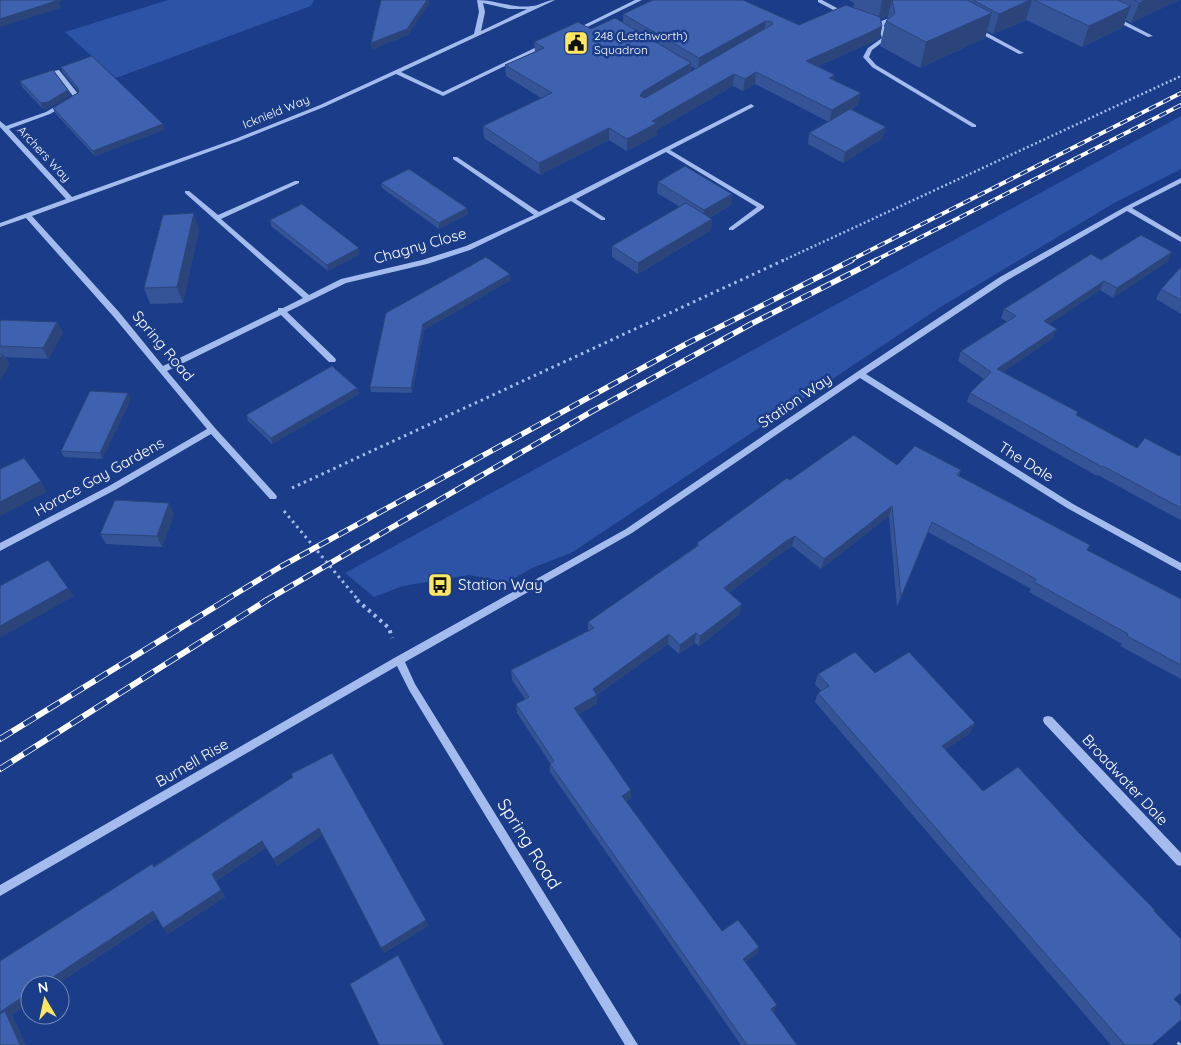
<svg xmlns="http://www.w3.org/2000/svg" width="1181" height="1045" font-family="Quicksand,sans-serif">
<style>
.green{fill:#2d53a7}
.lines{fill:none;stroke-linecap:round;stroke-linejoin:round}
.path-far2{stroke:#a3bbed;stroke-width:2.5;stroke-dasharray:2 2.5;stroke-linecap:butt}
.path-far1{stroke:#a3bbed;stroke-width:3;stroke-dasharray:2.5 4;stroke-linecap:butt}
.path{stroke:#a3bbed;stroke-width:4;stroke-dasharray:3 4.5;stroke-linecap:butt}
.minor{fill:#a3bbed;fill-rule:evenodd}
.rail-far2-casing{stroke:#fff;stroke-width:4}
.rail-far1-casing{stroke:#fff;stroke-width:5.5}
.rail-casing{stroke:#fff;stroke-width:6}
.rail-far2{stroke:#1a3c89;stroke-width:2.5;stroke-dasharray:8;stroke-linecap:butt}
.rail-far1{stroke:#1a3c89;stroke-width:4;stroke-dasharray:11;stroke-linecap:butt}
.rail{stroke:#1a3c89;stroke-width:4.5;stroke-dasharray:14;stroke-linecap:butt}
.wall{fill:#355497;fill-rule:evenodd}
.shaded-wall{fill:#2b457b}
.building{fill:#3e62b0;stroke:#2b457b}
.labels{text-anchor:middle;stroke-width:5;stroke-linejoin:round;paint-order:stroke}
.far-poi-label{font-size:12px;fill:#fff;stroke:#1a3c89;text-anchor:start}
.far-street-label{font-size:12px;fill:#fff;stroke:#1a3c89}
.street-label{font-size:15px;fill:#fff;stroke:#1a3c89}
.poi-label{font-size:15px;fill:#fff;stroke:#1a3c89;text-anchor:start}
.near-street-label{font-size:18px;fill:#fff;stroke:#1a3c89}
</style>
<rect width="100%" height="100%" fill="#1a3c89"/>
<!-- green -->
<path class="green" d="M168 0H314L311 6 116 78 65 32Z
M1181 116V169L1116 202 939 308 571 553 532 568 508 582 469 575 403 586 374 597 345 573Z"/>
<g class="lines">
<!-- path-far2 -->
<path class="path-far2" d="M782 261 1181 76"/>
<!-- path-far1 -->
<path class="path-far1" d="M292 488 784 260
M284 511 359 601"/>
<!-- path -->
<path class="path" d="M357 600 389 628 392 638
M1178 1045 1181 1042"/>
<!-- minor -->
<path class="minor" d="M477 0C496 0 514 9 532 6 540 6 545 0 555 0L401 72 443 92 543 44 548 45 443 96 396 74 324 107 239 141 32 216 119 312 163 366 278 310V308H283L303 298 185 193V191H189L218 215 295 181H299V183L221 219 309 295 341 279 422 260 466 246 534 215 453 159V157H457L539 212 751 104 754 106 753 107 670 150 764 206V208L733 230H729V228L757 207 666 152 576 199 605 218V220H601L571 201 470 250 427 264 346 283 287 312 335 358 336 360 335 362H329L281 315 167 371 215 428 276 495 277 497 276 499H270L211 434 115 490 0 551V543L109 486 207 429 113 316 26 218 0 227V223L66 199 0 127V121L6 126 46 112 73 96 54 71 59 70 79 95V97L50 114 9 129 72 197 235 139 320 105 474 34 479 12ZM483 3 509 9H527L481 31 485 12Z
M635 0H642L577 32 572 31Z
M818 0H822L848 14 843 15 818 2Z
M893 17 898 18 885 23 884 26 888 38 872 50 869 57 876 65 976 125V127H972L872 67 864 58 863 57 868 48 882 38 878 26 881 21Z
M1112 17H1116L1153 36 1148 37 1112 19Z
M974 28H978L1024 53 1019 54 974 30Z
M1181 178V183L1132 208 1181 237V242L1127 211 1006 281 866 374 1073 504 1181 563V571L1067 508 860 378 632 533 405 662 415 684 638 1045H625L409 690 397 666 0 896V885L396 657 626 529 857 372 1000 277 1125 207Z
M1048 716 1052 717 1181 853V866L1177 865 1044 723 1043 720 1044 717Z"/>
<defs>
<path id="rail-far2" d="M849 261 1181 93
M874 261 1181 105"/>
<path id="rail-far1" d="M224 601 280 567 686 344 852 260
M265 601 591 412 751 324 877 260"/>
<path id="rail" d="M0 739 226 600
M0 769 267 600"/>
</defs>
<!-- rail-far2 casing -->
<use href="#rail-far2" class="rail-far2-casing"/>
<!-- rail-far1 casing -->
<use href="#rail-far1" class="rail-far1-casing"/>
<!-- rail casing -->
<use href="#rail" class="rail-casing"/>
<!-- rail-far2 -->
<use href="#rail-far2" class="rail-far2"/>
<!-- rail-far1 -->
<use href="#rail-far1" class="rail-far1"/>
<!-- rail -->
<use href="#rail" class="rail"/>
</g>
<!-- wall -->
<path class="wall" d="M653 0 799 25 853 8 854 3 849 0H1179L1131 23 1126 20 1123 27 1082 47 1026 20 993 34 987 31 985 38 920 68 880 46 886 21 888 19V16L880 19 882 26 880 37 873 42 818 66 835 75 834 80 858 105 851 110 883 138 843 163 808 144 809 133 829 122 755 84 743 91 733 86 657 130V135L627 151 609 140 540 175 484 138 483 126 541 98 506 76 505 65 535 52 534 42 623 23V14ZM691 66 696 69 691 72Z
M61 67 164 130 95 156 55 113 53 108 79 92 63 73Z
M20 81 68 90 70 95 50 108 43 109 22 87Z
M658 182 732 194 731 205 709 218 712 219 711 230 638 274 612 257V246L680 207 657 193Z
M381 183 467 208 468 214 439 229 382 188Z
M270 220 360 254 328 271 271 226Z
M199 229 183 303 150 304 144 288Z
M1172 252 1168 261 1113 298 1100 290 1049 324 1053 338 1003 372 1077 415 1137 448 1179 456 1181 454V520L1160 509 1098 475 1097 476 967 402 970 393 984 379 958 361 961 351 1007 322 1001 318 1004 309 1101 260Z
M1181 267V314L1156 299 1161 289Z
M511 280 424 330 412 393 371 392 370 387 386 313Z
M0 322H57L63 333 48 359 5 357 9 365 0 381Z
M357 388 359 394 272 444 248 421 246 415Z
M131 399 102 459 64 457 61 451Z
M897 465 961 470 959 476 1087 550 1181 599V679L1120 646 1122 644 1029 592 1031 589 928 532 897 607 889 516 821 569 792 546 784 551 729 593 740 614 699 646 695 643 679 654 668 644 597 695V704L579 714 631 790V799L626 801 722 931 757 954 745 962 774 1012H773L797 1045H741L550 772V763L517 713 516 704 525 699 512 680 511 670 588 631V622L697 546V543L790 480Z
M174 514 162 547 106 544 100 534Z
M875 673 975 723 970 733 945 750 983 791 1081 835 1154 911 1174 999 1152 1045H1111L815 702 818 693 821 691 815 684 818 674Z
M293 777 426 920 428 926 384 953 322 835 277 866 266 848 216 881 225 897 168 934 163 928 157 918 11 1015 13 1017 26 1045H0V961L154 866Z"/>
<!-- shaded-wall -->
<path class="shaded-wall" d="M54 0H64L59 2 61 8 0 27V19Z
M427 0H429V4L408 35 372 50 371 43Z
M883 0H892L888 16 880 19 878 22 882 1Z
M1030 0H1032L1026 20 993 34 999 14Z
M1145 0H1179L1131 23 1139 3Z
M1131 6 1123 27 1082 47 1089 26Z
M992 13 985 38 920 68 926 42Z
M766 21 764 32 698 70 699 58Z
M882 26 880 37 873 42 804 72 806 61Z
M691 63 690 75 640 108V96L642 92Z
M756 72 755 84 743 91 745 79Z
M734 74 733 86 657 130V135L627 151V139L652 121Z
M835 75 833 87 829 78Z
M68 90 70 95 50 108 43 109 41 103Z
M861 93 858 105 829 122 832 110Z
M163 124 164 130 95 156 93 151Z
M886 127 883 138 843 163 845 152Z
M609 128V140L540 175 539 163Z
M732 194 731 205 703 221 704 210Z
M467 208 468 214 439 229V223Z
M194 213 199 229 183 303 177 287Z
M712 219 711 230 638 274V263Z
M359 248 360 254 328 271 327 265Z
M1172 252 1168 261 1113 298 1117 288Z
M510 274 511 280 424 330 412 393 411 388 423 324Z
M1104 281 1100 290 1041 330 1044 321Z
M57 322 63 333 48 359 43 348Z
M1057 329 1053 338 994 378 997 369Z
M3 354 9 365 0 381V359Z
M357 388 359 394 272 444 271 438Z
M128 393 131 399 102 459 100 453Z
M41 481 47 492 0 516V502Z
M169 503 174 514 162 547 157 536Z
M892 506 889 516 821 569 824 559Z
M795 536 792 546 784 551 722 598 724 588 786 541Z
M68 588 74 596 0 638V626Z
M742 604 740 614 699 646 700 636Z
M696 633 695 643 679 654 680 645Z
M669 634 668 644 597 695V704L574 717V708L593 689Z
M975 723 970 733 937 755 942 746Z
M631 790V799L621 804 622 796Z
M319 828 322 835 277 866 273 859Z
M262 841 266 848 216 881 225 897 168 934 163 928 212 874Z
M153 911 158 917 56 985H41Z
M426 920 428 926 384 953 381 948Z
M759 947 757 954 740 966 743 959Z
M30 992V1002L11 1015 13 1017 26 1045H20L0 1022V1012Z
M777 1005 774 1012 768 1016 771 1009Z"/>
<!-- building -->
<path class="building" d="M0 0H59L0 19Z
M381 0H427L407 29 371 43Z
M653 0H743L799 25 846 5 880 17 882 26 875 30 806 61 835 75 829 78 861 93 832 110 756 72 745 79 734 74 652 121 657 123 627 139 609 128 539 163 483 126 552 93 505 65 544 48 534 42 578 22 591 29 615 18 691 63 642 92 640 96 645 98 773 24 772 22 766 21 699 58 623 14Z
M892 0H967L992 13 926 42 886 21 895 13Z
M973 0H1030L999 14Z
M1034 0H1118L1131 6 1089 26Z
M1134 0H1145L1139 3Z
M92 56 163 124 93 151 53 108 79 92 78 88 61 67Z
M53 70 68 90 48 102 41 103 20 81Z
M850 109 886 127 845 152 809 133Z
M685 166 732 194 704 210 658 182Z
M409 169 467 208 439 223 381 183Z
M686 203 712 219 638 263 612 246Z
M302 204 359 248 327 265 270 220Z
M194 213 177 287 144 288 163 215Z
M1141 235 1172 252 1117 288 1104 281 1044 321 1057 329 997 369 1078 412 1076 415 1137 448 1145 438 1179 456 1181 454V508L1103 466 1102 467 970 393 991 372 961 351 1016 316 1004 309 1023 297 1091 254 1101 260Z
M486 257 510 274 423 324 411 388 370 387 386 313Z
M1181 267V300L1161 289Z
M1 320 57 322 43 348 0 346V322Z
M0 354H3L0 359Z
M332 366 357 388 271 438 246 415Z
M90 391 128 393 100 453 61 451Z
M854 435 897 465 915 446 961 470 957 475 1090 545 1087 550 1181 599V665L1127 636 1128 634 1034 582 1036 579 932 522 901 597 892 506 824 559 795 536 786 541 724 588 742 604 700 636 696 633 680 645 669 634 593 689 597 695 574 708 631 790 622 796 722 931 738 920 759 947 743 959 777 1005 771 1009 797 1045H747L550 764 554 761 516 704 529 697 511 670 594 628 588 622 699 545 697 543 787 478 790 480Z
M24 458 41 481 0 502V469Z
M115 500 169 503 157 536 100 534Z
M48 560 68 588 0 626V586Z
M855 652 875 673 909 652 975 723 942 746 983 791 1018 767 1081 835 1155 910 1154 911 1181 939V993L1174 999 1181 1006V1020L1152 1045H1125L818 693 829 686 818 674Z
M332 753 426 920 381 948 319 828 273 859 262 841 212 874 221 890 163 928 153 911 41 985H30V992L0 1012V961L152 864 154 867 293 777 291 774Z
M398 955 444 1045H379L350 984Z
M5 1011 20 1045H0V1014Z"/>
<!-- icons -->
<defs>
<symbol id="civic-square" viewBox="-11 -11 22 22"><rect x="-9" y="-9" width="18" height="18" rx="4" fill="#ffe65f" stroke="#1a3c89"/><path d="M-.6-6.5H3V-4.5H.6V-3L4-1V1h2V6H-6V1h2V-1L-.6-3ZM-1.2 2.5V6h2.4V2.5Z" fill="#111"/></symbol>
<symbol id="bus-square" viewBox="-11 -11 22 22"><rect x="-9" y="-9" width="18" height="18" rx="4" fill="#ffe65f" stroke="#1a3c89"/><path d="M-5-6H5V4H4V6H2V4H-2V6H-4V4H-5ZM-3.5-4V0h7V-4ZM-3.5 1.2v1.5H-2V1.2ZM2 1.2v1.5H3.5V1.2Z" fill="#111"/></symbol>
</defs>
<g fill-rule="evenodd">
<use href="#civic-square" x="562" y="29" width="28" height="28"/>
<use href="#bus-square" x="426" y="571" width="28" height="28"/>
</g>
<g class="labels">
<!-- far-poi labels -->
<g class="far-poi-label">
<text x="594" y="40">248 (Letchworth)<tspan x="594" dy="14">Squadron</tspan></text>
</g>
<!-- far-street labels -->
<g class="far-street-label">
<text transform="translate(276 112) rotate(-22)" y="4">Icknield Way</text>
<text transform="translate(44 154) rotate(47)" y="4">Archers Way</text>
</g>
<!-- street labels -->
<g class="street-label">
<text transform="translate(420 246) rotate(-16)" y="5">Chagny Close</text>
<text transform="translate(163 346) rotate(50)" y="5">Spring Road</text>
<text transform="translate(795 401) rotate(-34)" y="5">Station Way</text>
<text transform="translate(1026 462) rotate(32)" y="5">The Dale</text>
<text transform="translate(99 477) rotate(-29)" y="5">Horace Gay Gardens</text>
<text transform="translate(192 763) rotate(-30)" y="5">Burnell Rise</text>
<text transform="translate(1125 780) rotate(47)" y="5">Broadwater Dale</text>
</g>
<!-- poi labels -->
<g class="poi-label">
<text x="458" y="590">Station Way</text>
</g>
<!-- near-street labels -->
<g class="near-street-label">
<text transform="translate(529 844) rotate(58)" y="6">Spring Road</text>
</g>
</g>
<!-- north arrow -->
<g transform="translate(45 1000) rotate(351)"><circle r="24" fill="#1a3c89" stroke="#768ab8"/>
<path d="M0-4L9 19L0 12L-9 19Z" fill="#ffe65f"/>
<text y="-8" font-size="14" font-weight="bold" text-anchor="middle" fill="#ffffff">N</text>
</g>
</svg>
